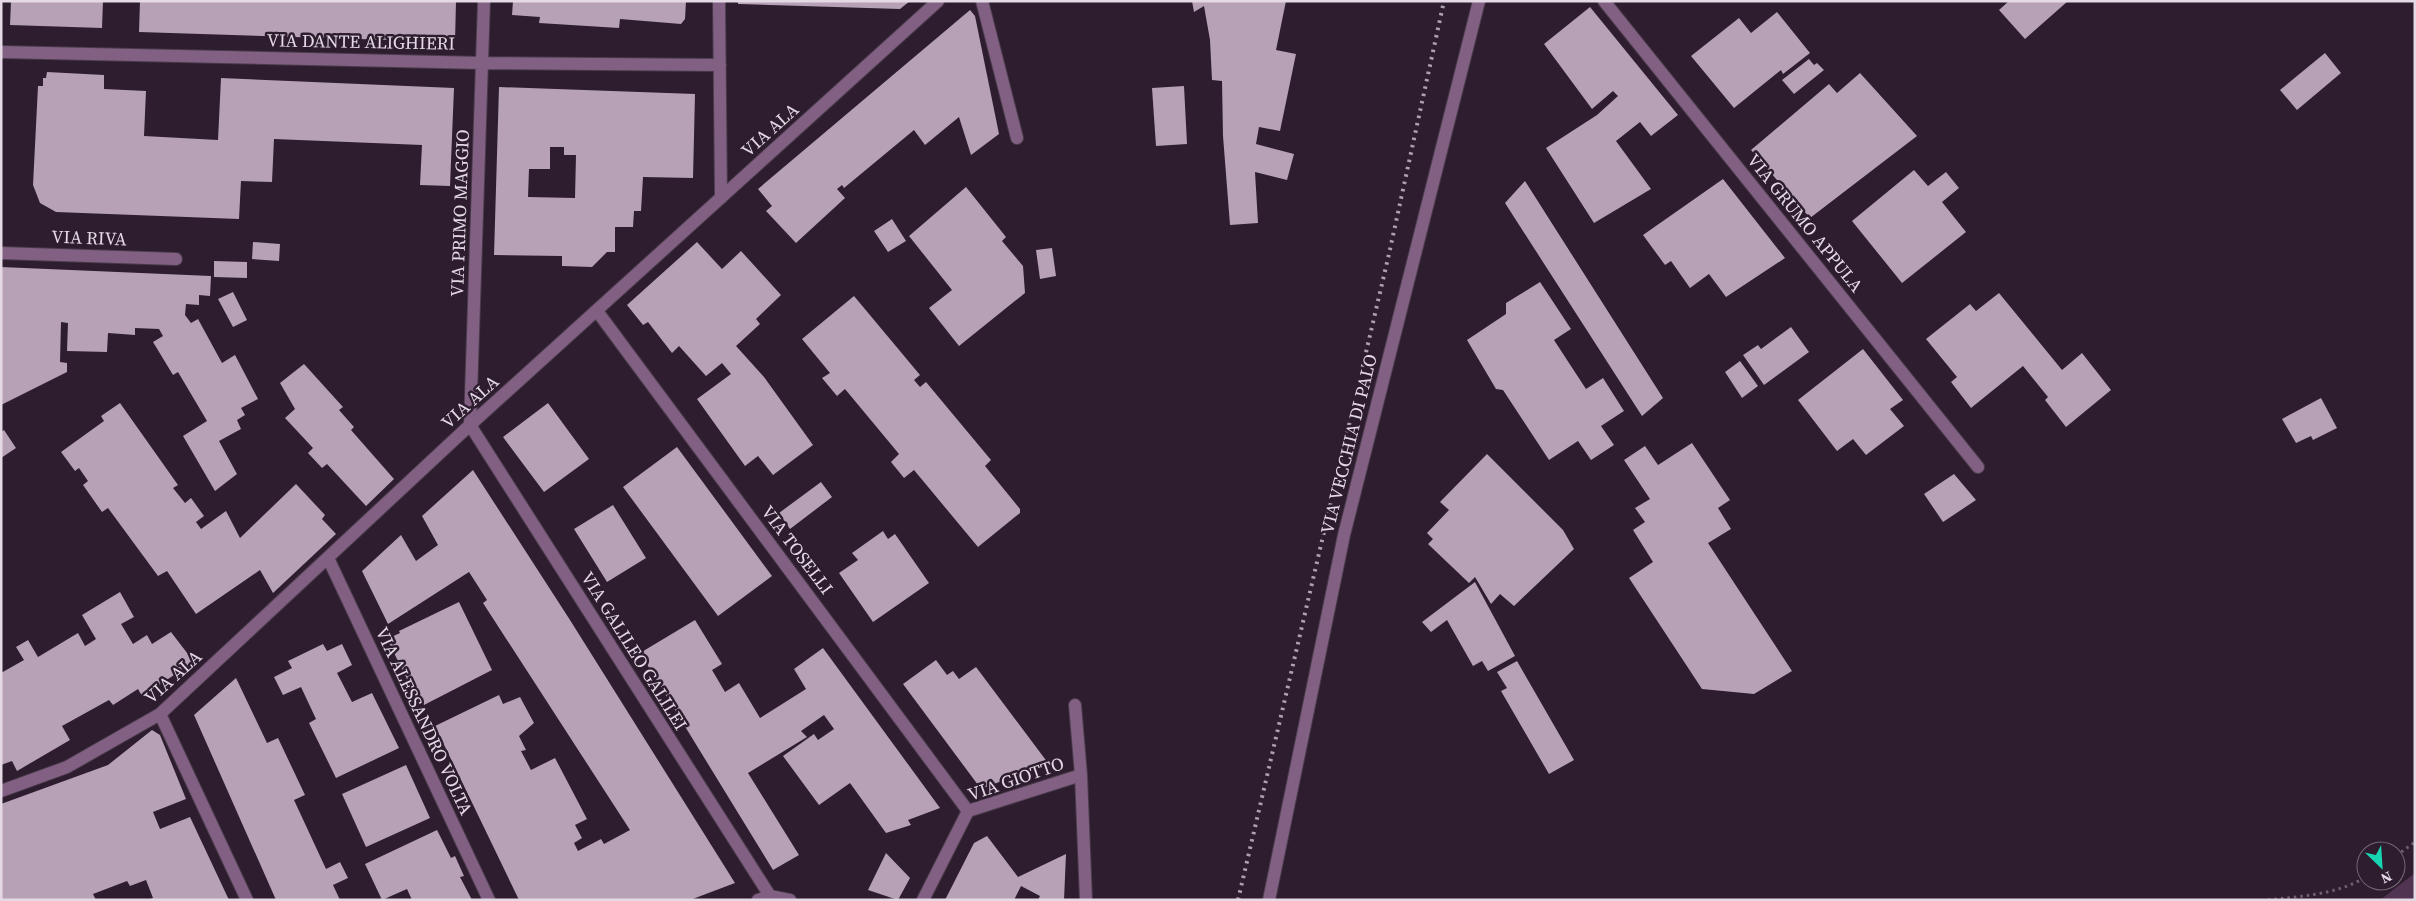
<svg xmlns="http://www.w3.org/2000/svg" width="2416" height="901" font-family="'Source Serif 4',serif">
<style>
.green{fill:#503452}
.building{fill:#b6a1b7;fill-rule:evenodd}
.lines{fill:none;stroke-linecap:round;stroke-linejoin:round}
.minor-casing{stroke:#4a3b4b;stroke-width:14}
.path{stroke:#6e5f6f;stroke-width:3;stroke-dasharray:2.5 4;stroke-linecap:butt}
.minor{stroke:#816083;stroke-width:12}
.rail{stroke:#aea1af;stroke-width:4;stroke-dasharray:2.5 5;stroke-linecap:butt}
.labels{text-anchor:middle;stroke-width:5;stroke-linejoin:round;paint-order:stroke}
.street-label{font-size:18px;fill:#e4d9e5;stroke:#2d1d2e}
</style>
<rect width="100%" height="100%" fill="#2d1d2e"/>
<!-- green -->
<path class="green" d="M2415 873V900H2380Z"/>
<!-- building -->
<path class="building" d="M11 1H103L102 28 10 25Z
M140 1H456L455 42 139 32Z
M513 1H686L685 19 681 24 620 19 619 28 539 23 540 17 512 15Z
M738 1H910L900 9 738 4Z
M1192 1H1286L1276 50 1296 54 1280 131 1259 127 1256 144 1294 154 1287 180 1255 172 1258 223 1230 225 1223 136 1222 81 1212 80 1210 40 1204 6 1194 12Z
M2009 1H2068L2025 39 1999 10Z
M1590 7 1678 115 1651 136 1640 122 1616 141 1651 189 1594 223 1546 148 1597 115 1618 96 1613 91 1592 109 1544 44Z
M970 10 975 16 999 134 971 155 959 117 925 145 914 130 844 188 842 185 837 189 845 198 796 243 766 211 772 206 758 189Z
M1777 12 1810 53 1783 74 1781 70 1734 108 1691 56 1739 18 1751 33Z
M2325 53 2341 73 2297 110 2280 90Z
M1809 59 1814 65 1817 63 1824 70 1794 94 1782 80Z
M47 72 104 75V89L146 91 144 136 218 140 221 78 454 88 450 186 420 185 422 145 274 139 272 182 241 181 239 219 56 212 40 203 33 185 38 86H43V78H46Z
M1860 73 1917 136 1810 218 1751 150 1829 84 1837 93Z
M1184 86 1187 144 1156 146 1152 88Z
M499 87 695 94 693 178 643 177 641 211H634L633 227H615V252H607L592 267 562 266V256L494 255ZM550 147H564V155H576L575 198 528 197 529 169H550Z
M1914 170 1928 186 1946 172 1959 188 1942 202 1966 232 1902 283 1852 221Z
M1723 179 1785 258 1726 297 1709 274 1690 288 1671 261 1665 265 1643 235Z
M1525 181 1663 398 1642 416 1505 203Z
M966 187 1006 237 1002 241 1023 266 1025 293 959 346 929 308 952 290 909 236Z
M892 219 906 241 888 252 874 231Z
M253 242 280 244 279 261 252 259Z
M697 242 722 269 741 251 781 295 756 319 760 324 736 346 764 377 813 445 773 475 758 456 745 466 697 399 731 374 722 363 706 376 679 346 672 353 648 322 643 325 627 305Z
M1052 248 1056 276 1040 279 1036 250Z
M214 261 247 262V278L214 277Z
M1 267 211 276 210 296 199 295V305L186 304 185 315 191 323 198 319 222 363 235 355 258 399 241 408 245 415 237 420 241 429 219 441 237 474 215 491 183 436 207 421 178 372 173 375 153 342 163 336 159 329 135 328V335L108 333 107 352 67 351 68 323 61 322 60 362 67 363V372L1 405Z
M1540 282 1571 329 1554 340 1586 389 1603 378 1624 411 1601 426 1614 445 1591 460 1578 441 1549 460 1503 390 1496 389 1467 340 1506 314V303Z
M233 292 247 320 233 327 218 299Z
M1999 293 2062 370 2082 353 2111 390 2066 427 2045 400 2048 397 2023 366 1971 408 1951 382 1957 377 1926 339 1970 304 1976 311Z
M854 296 920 375 914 380 920 387 926 382 991 460 985 466 1020 509V513L978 547 914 470 904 478 891 462 899 454 845 389 837 396 822 378 830 373 802 339Z
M1791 327 1809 352 1764 385 1743 355 1758 345 1761 349Z
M1863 349 1903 400 1890 409 1904 426 1866 455 1853 439 1837 451 1798 400Z
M1740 361 1758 386 1742 398 1725 372Z
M304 364 343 407 339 410 354 427 351 430 394 479 366 506 327 464 322 468 308 453 313 448 285 418 295 409 280 383Z
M2321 398 2337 428 2313 440 2311 436 2296 443 2282 419Z
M120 403 178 485 173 488 185 503 191 498 204 516 196 522 201 529 226 511 240 538 296 484 325 515 322 519 336 534 273 593 260 570 196 614 167 571 158 576 108 508 102 512 83 485 88 481 79 468 75 471 61 452 104 421 101 416Z
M548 403 589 459 544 492 503 437Z
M4 430 16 448 1 458V432Z
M1692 443 1730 500 1718 508 1731 529 1708 543 1792 671 1754 694 1702 689 1629 578 1653 562 1633 530 1645 522 1635 508 1650 499 1624 460 1645 446 1658 465Z
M677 447 772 576 718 616 623 487Z
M1487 454 1563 530 1574 549 1514 606 1500 594 1491 604 1475 577 1469 583 1428 544 1433 539 1427 533 1449 510 1440 502Z
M473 470 570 620 735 883 690 900H519L435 726 499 695 503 704 520 697 534 723 519 736 526 750 521 751 531 770 555 758 587 819 575 825 582 838 574 843 578 851 601 839 604 844 630 830 483 603 487 600 469 572 388 624 362 571 401 535 416 561 438 545 422 516Z
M1954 474 1976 500 1943 522 1924 494Z
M821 482 832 497 790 529 779 513Z
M613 505 646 558 607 582 574 529Z
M883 531 888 539 895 534 929 583 873 622 839 573 858 560 852 553Z
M1475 582 1515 656 1488 671 1482 661 1473 666 1447 620 1431 632 1422 622Z
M120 592 134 617 121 624 133 644 147 635 152 644 171 632 194 662 142 696 138 689 113 705 109 700 62 726 70 740 17 771 12 761 1 765V673L24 660 16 647 28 640 38 657 78 633 85 646 96 639 82 615Z
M459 602 492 670 424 705 416 690 413 691 387 639 400 633 399 631Z
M695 620 722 664 712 670 725 692 739 683 760 718 806 689 794 669 823 648 940 808 908 820 911 825 886 833 850 783 819 805 783 756 814 734 818 740 834 729 824 715 801 731 807 737 748 773 799 855 773 870 640 653Z
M323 644 327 651 342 644 352 665 337 673 352 702 372 693 399 748 336 778 309 723 316 719 301 687 283 695 274 677 292 668 288 661Z
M936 660 947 675 953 671 959 679 976 667 1048 763 981 789 903 684Z
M1517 661 1574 760 1549 774 1501 691 1507 688 1497 672Z
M236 678 267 743 278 738 305 795 294 800 326 869 340 862 348 878 333 885 340 900H276L194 715Z
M152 730 160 735 186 799 153 812 160 829 190 817 229 900H148L153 898 146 880 130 886 127 881 93 894 96 900H1V804L108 765Z
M406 765 430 818 366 847 342 794Z
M437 830 451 858 455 856 464 876 460 877 472 900H412L407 889 382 900 365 864Z
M987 836 1018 877 1066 854 1064 900H1038L1040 896 1021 886 1014 900H945L974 843Z
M886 853 910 878 898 900 868 890Z"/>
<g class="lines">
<defs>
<path id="minor" d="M484 1 470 425 770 896
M719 1 721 198
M982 1 1017 138
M1604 1 1978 467
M1 52 482 63 720 65
M1 253 176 259
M597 311 968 811
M328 558 489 900
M1075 705 1081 775 1086 900
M160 714 247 900
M1 791 67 767 160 714 470 425 938 1
M758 900 770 896 790 900
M923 900 968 811 1081 775
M1269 900 1344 535 1479 1"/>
</defs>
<!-- minor casing -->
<use href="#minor" class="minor-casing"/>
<!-- path -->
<path class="path" d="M2396 856 2415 842
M2268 900C2301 896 2336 895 2366 877"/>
<!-- minor -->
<use href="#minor" class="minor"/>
<!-- rail -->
<path class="rail" d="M1238 900 1389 254 1444 1"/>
</g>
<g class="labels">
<!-- street labels -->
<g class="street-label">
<text transform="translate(361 42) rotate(1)" y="6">VIA DANTE ALIGHIERI</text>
<text transform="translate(770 130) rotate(-42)" y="6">VIA ALA</text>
<text transform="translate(460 213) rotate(-88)" y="6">VIA PRIMO MAGGIO</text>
<text transform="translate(1805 223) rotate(51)" y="6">VIA GRUMO APPULA</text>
<text transform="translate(89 238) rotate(2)" y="6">VIA RIVA</text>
<text transform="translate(470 402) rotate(-42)" y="6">VIA ALA</text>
<text transform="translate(1349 444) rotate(-76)" y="6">VIA VECCHIA DI PALO</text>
<text transform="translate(797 550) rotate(53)" y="6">VIA TOSELLI</text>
<text transform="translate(634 651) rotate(58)" y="6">VIA GALILEO GALILEI</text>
<text transform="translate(173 677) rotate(-42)" y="6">VIA ALA</text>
<text transform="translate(424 721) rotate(65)" y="6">VIA ALESSANDRO VOLTA</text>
<text transform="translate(1016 779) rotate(-19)" y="6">VIA GIOTTO</text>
</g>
</g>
<!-- border -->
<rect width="2416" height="901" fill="none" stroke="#e4d9e5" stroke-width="5"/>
<!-- north arrow -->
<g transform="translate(2381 866) rotate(155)"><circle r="24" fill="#2d1d2e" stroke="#766877"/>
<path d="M0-4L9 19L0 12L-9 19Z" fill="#17d5b2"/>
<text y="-8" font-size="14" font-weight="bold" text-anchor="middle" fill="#e4d9e5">N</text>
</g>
</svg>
